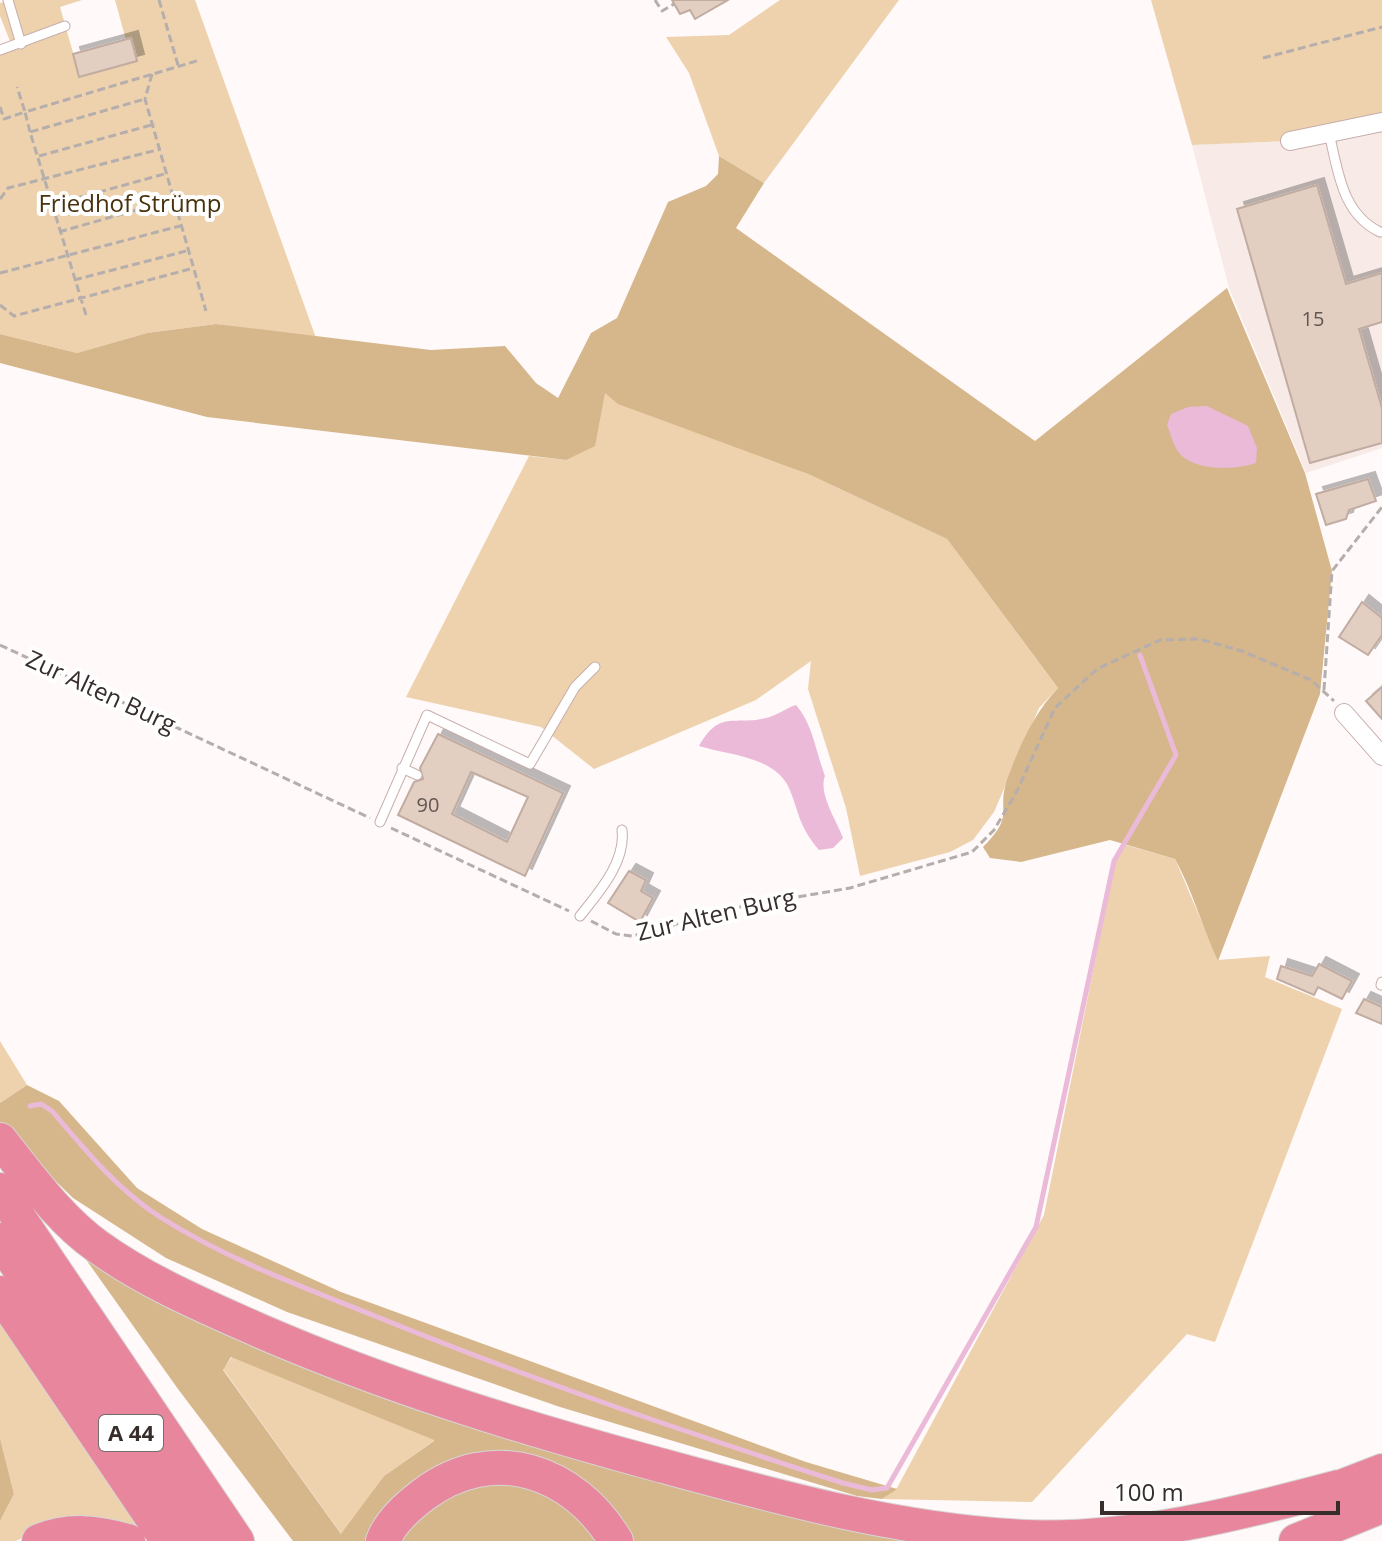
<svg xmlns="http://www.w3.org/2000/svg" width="1382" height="1541" font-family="'Open Sans',sans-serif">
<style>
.built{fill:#f8eae7}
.green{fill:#edd2ad}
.forest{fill:#d6b78b;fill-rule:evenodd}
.water{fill:#ebbad8}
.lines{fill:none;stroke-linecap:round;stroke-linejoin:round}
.stream{stroke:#ebbad8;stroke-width:5}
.building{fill:#e3cec2;stroke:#c1aca1;stroke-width:2;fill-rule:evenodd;filter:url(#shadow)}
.lane-casing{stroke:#c7aeab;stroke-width:11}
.street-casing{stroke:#c7aeab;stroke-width:20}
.highway-casing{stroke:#d7d5d5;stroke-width:36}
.path{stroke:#b5aead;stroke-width:3;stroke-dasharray:8 4;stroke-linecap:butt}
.lane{stroke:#fff;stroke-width:9}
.street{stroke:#fff;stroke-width:18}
.highway{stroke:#e8869e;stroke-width:34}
.labels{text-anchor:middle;stroke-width:8;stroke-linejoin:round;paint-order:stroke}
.number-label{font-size:20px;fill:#625652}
.shield{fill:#fff;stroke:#736d6b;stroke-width:2}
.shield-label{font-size:22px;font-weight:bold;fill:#372e2c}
.park-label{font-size:24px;fill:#49330f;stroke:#fff}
.street-label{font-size:24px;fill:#372e2c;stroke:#fff}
</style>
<defs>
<filter id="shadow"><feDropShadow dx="7" dy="-7" stdDeviation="0" flood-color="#0004"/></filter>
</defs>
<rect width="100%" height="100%" fill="#fff9f9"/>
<!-- built -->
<path class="built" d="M1382 122V448L1306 473 1229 288 1192 145 1290 141Z"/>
<!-- green -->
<path class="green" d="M10 0H82L60 7 80 77 137 61 131 39 126 40 115 0H195L316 338 216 324 147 333 77 353 0 334V45L10 41 0 16V3Z
M780 0H899L764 183 719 156 689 73 666 37 729 35Z
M1151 0H1382V122L1290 141 1192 145Z
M605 392 808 474 947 539 1058 688 1039 708 994 812 973 840 950 852 860 876 846 808 808 689 811 661 756 700 594 769 541 727 406 697 529 456 566 460Z
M1122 844 1175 859 1218 960 1270 956 1265 977 1342 1009 1215 1342 1187 1334 1032 1502 882 1499 897 1488 1044 1215 1115 862Z
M0 1041 27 1085 0 1103Z
M0 1311 150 1541 121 1528 34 1532 16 1541H0V1521L14 1494 0 1438Z
M232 1357 435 1440 384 1476 342 1535 223 1369Z"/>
<!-- forest -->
<path class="forest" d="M719 156 764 183 736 228 1035 441 1227 288 1305 473 1332 571 1320 694 1218 961C1202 927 1193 892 1175 859L1110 840 1021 862 990 858 983 847C1016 814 996 813 1007 780 1019 747 1034 713 1058 688L947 539 808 474 618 404 605 393 595 446 566 460 207 417 0 363V334L77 353 147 333 216 324 431 350 505 346 536 383 558 398 591 333 617 318 668 202 706 186 718 174Z
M27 1085 59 1101 137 1188 202 1229 341 1292 806 1462 897 1489 882 1499 857 1496 560 1407 287 1312 166 1258 73 1198 3 1130 0 1125V1103Z
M70 1237 275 1340 989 1541H293L178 1389ZM231 1357 434 1440V1441L384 1476 341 1534 223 1370Z
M0 1438 14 1494 0 1521Z"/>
<!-- water -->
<path class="water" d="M1207 406 1248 426 1257 448 1256 463C1237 470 1197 471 1181 455 1174 448 1171 435 1167 425L1171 414 1188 407Z
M796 705C813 724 816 753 825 776 818 794 837 821 843 838L833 848 819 850C798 825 800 814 789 788 775 756 727 755 699 746 720 709 734 726 766 718 776 716 786 708 796 705Z"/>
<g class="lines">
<!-- stream -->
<path class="stream" d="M30 1106 41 1104 52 1111C85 1150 117 1189 160 1217 226 1259 303 1287 375 1316 529 1379 685 1432 843 1483L872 1490 887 1488 1036 1227 1114 861 1176 755 1140 655"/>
</g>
<!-- building -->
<path class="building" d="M672 0H728L695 19 690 10 680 14Z
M131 38 137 61 79 77 73 54Z
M1317 185 1346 284 1382 273V322L1359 329 1382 408V443L1310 463 1237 209Z
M1368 479 1376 501 1349 510 1346 519 1326 525 1316 494Z
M1362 602 1382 618V635L1368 655 1339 637Z
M1382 687V719L1366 701Z
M438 734 563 793 525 876 398 815 414 782 423 779 420 768ZM471 772 528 797 507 842 452 814Z
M629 871 646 880 641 891 653 898 640 922 608 903Z
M1319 964 1352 981 1342 999 1318 987 1314 995 1277 979 1281 966 1312 976Z
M1364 999 1382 1007V1024L1356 1013Z"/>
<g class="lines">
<defs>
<path id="lane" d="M8 0 21 44
M0 50 65 26
M1329 133C1338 171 1342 214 1380 232
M402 768 417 775
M380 822 427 715 530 764 575 687 595 667
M580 916C599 892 626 862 622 830
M1381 985 1382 982"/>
<path id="street" d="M1290 141 1382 122
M1344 713 1382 756"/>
<path id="highway" d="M0 1140C30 1177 58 1218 97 1246 147 1282 202 1305 258 1330 387 1386 520 1427 656 1464 777 1497 899 1531 1025 1537 1131 1541 1238 1514 1339 1487
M0 1190 237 1541
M0 1240 205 1541
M0 1293 168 1541
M1320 1495 1382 1471
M39 1541C70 1529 96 1532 128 1541
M383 1541C390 1522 407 1507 423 1495 493 1442 574 1471 616 1541
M1296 1541 1382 1506"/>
</defs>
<!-- lane casing -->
<use href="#lane" class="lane-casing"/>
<!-- street casing -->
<use href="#street" class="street-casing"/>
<!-- highway casing -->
<use href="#highway" class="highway-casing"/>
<!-- path -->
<path class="path" d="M159 0 178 65
M655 0 662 11 674 4
M1263 58 1382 27
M152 74 145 99 206 311
M0 107 4 119 25 112 17 87
M30 132 25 112 200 60
M39 156 155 124
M0 199 8 188 161 149
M52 205 168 173
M59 232 174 199
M0 273 180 226
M74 280 186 251
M0 305 14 316 190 269
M86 315 30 132 145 99
M0 645 370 818
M1324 690 1332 571 1382 507
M391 828 569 911
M591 921 616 934 632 936 664 929 704 913 850 888 972 852 994 830 1017 791 1055 708 1097 669 1160 640 1199 639 1242 651 1311 680 1334 701"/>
<!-- lane -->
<use href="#lane" class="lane"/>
<!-- street -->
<use href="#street" class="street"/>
<!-- highway -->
<use href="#highway" class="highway"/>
</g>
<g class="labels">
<!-- number labels -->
<g class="number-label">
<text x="1313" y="326">15</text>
<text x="428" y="812">90</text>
</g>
<!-- shield labels -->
<rect class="shield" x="99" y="1415" width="64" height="36" rx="6"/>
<g class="shield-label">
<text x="131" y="1441">A 44</text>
</g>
<!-- park labels -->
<g class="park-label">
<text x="130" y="212">Friedhof Strümp</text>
</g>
<!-- street labels -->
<g class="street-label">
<text transform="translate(101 692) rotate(25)" y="8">Zur Alten Burg</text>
<text transform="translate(716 915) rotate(-13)" y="8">Zur Alten Burg</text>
</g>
</g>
<!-- scale -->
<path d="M1102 1501v12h236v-12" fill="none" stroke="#372e2c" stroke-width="4"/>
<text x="1114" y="1501" font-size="24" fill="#372e2c" stroke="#ffffff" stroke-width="6" paint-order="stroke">100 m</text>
</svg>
